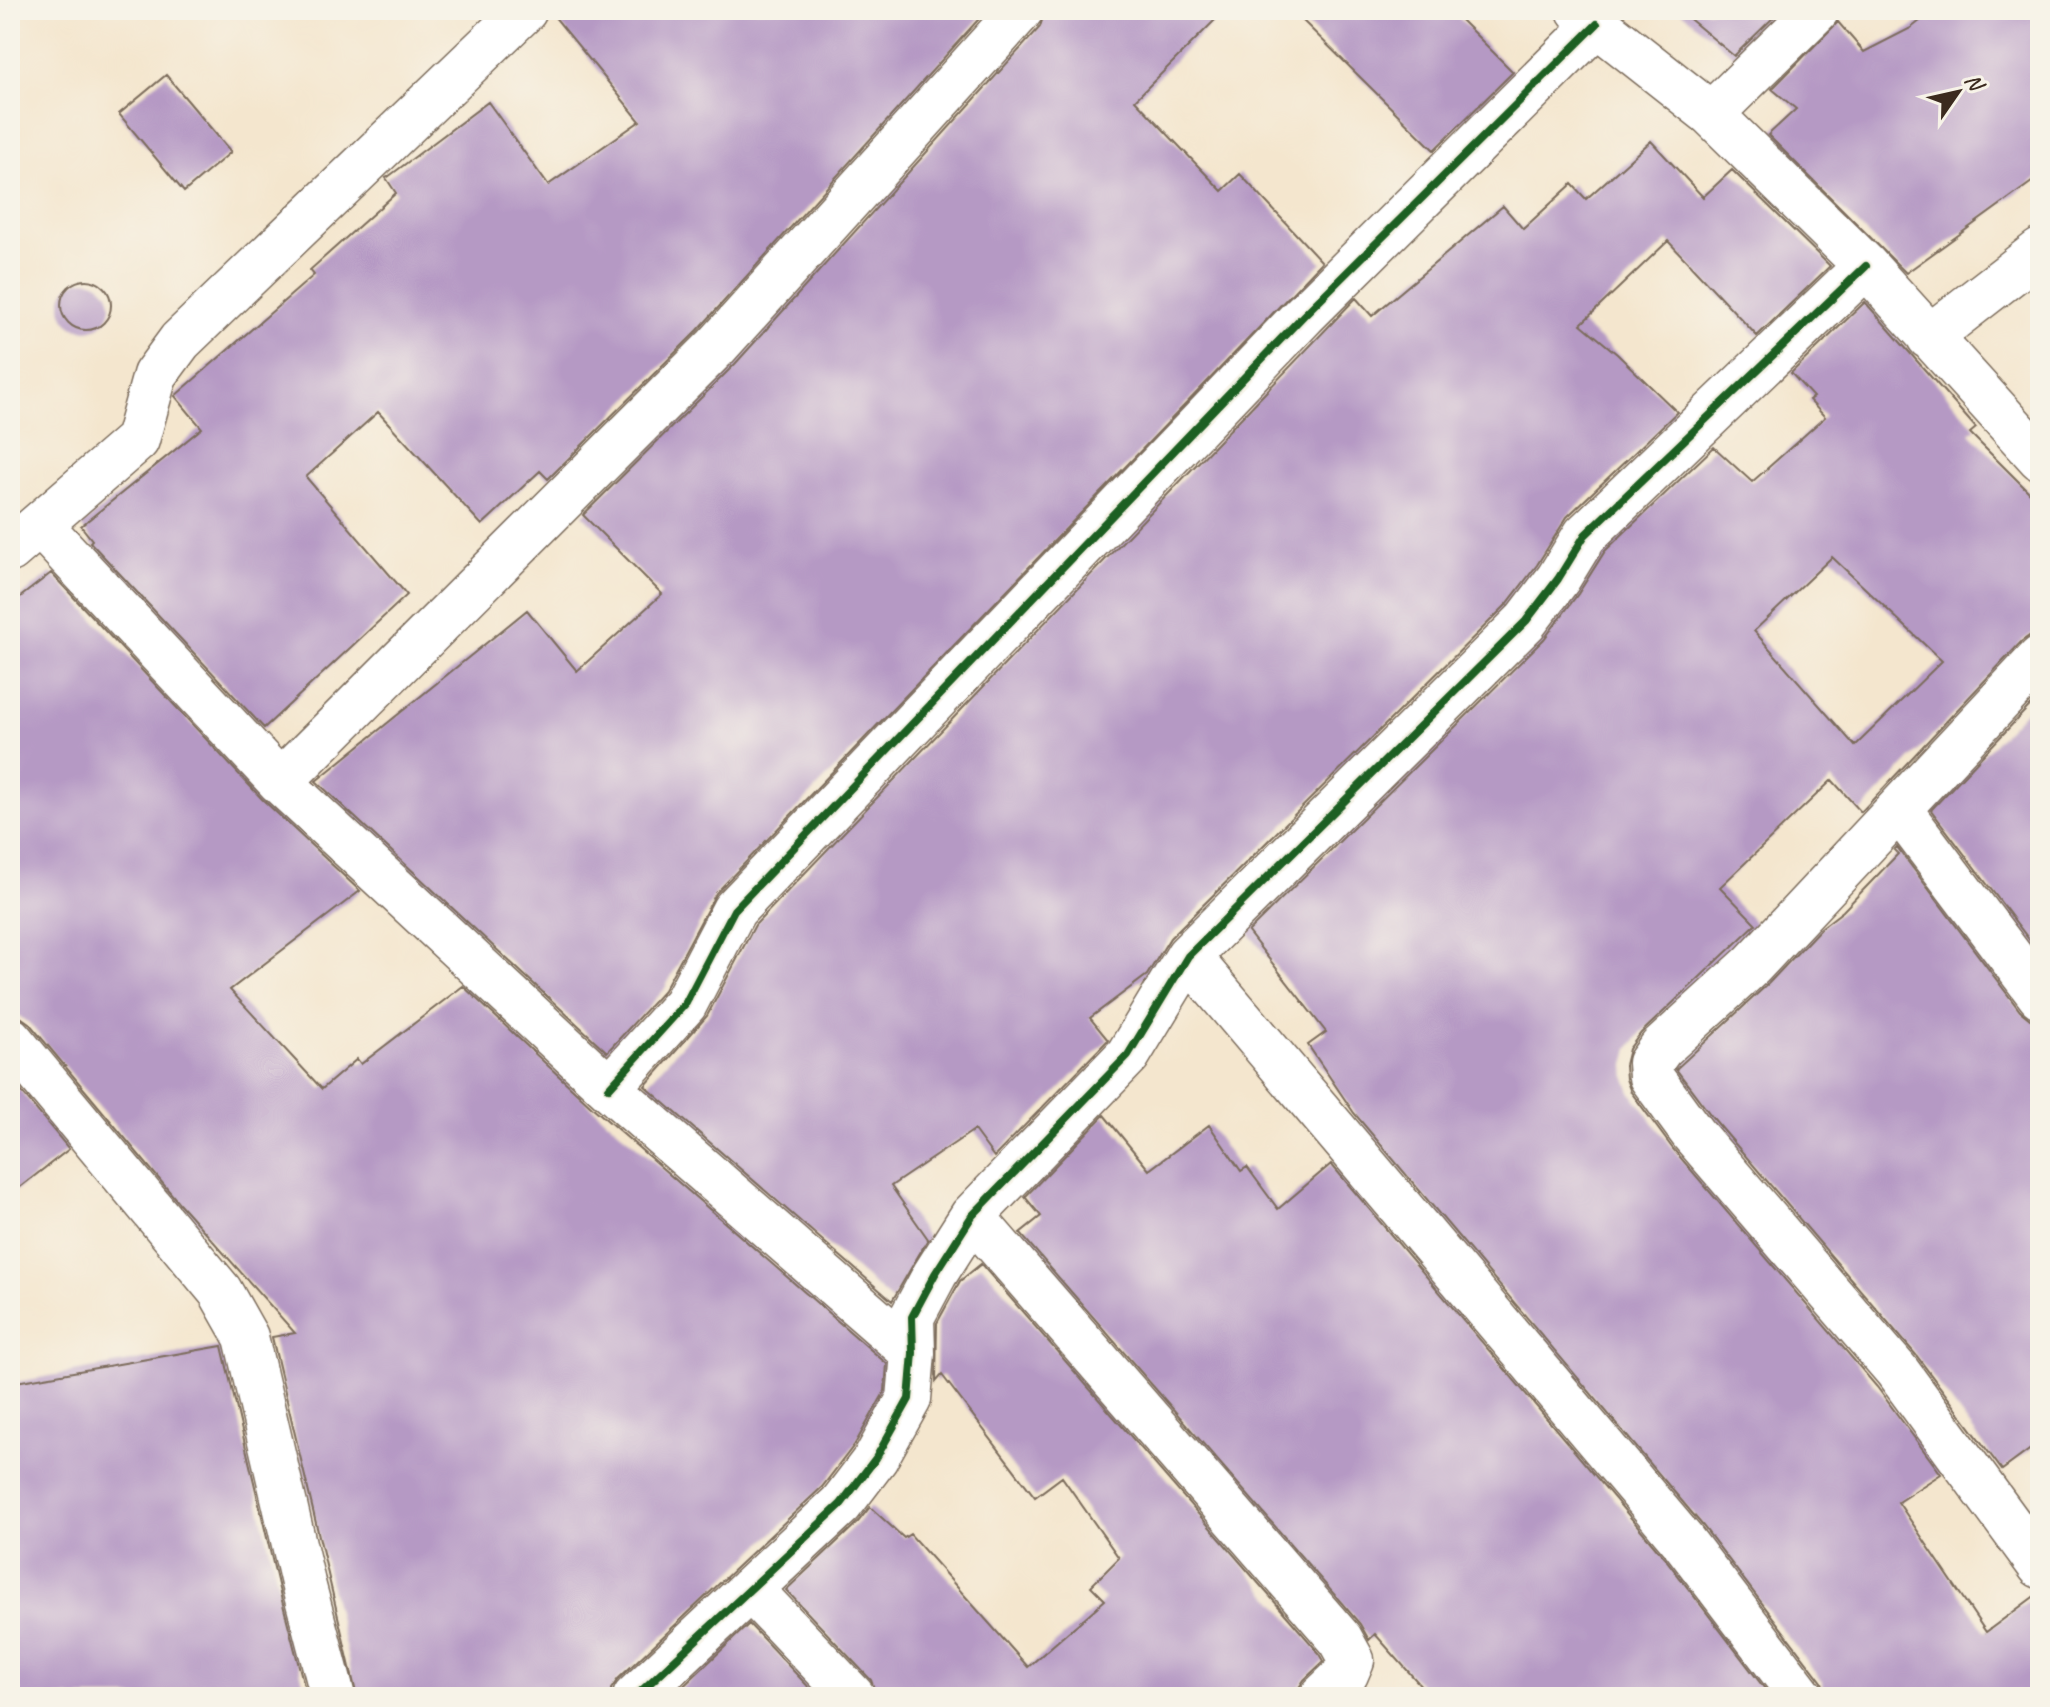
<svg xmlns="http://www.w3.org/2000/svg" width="2050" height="1707" font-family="Caveat,sans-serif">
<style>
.building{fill:#b599c4;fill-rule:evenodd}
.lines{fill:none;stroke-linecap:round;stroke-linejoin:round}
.minor-casing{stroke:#7c6c5c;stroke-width:47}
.minor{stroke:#fff;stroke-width:44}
.cycleway-casing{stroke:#f7f3e8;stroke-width:13}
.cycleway{stroke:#1b5e20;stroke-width:8}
</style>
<rect width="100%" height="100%" fill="#f7f3e8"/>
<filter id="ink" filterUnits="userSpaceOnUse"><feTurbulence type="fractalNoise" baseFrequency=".0125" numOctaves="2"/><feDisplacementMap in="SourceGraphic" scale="16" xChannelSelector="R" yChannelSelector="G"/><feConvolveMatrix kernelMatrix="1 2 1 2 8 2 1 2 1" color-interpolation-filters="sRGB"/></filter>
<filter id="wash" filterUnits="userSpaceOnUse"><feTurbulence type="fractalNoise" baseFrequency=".006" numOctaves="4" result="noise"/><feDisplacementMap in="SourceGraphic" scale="32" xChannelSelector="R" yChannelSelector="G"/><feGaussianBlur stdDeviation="1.8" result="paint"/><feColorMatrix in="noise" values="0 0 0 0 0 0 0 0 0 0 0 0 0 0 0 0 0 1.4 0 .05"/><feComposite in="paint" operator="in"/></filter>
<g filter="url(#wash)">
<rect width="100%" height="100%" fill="#f4e6ce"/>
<g id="blocks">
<!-- building -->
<path class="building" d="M549 10H987L698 330 548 479 540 471 482 525 378 412 306 477 407 595 264 728 90 542 92 540 81 526 202 428 175 396 314 275 310 270 396 193 386 178 388 177 488 102 548 185 640 121Z
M1045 10H1225L1135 100 1222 191 1240 174 1322 262 716 893 664 990 607 1052 316 781 527 610 577 671 662 594 583 515 735 364 1040 27Z
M1292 10H1451L1513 72 1434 150Z
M1679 10H1781L1734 56Z
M1934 10H2040V176L1906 273 1768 135 1796 109 1772 89 1838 22 1864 52 1911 28Z
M166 75 231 152 184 192 119 114Z
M1651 141 1703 197 1732 170 1830 266 1757 336 1668 241 1581 324 1617 354 1677 412 1567 517 1537 565 1507 604 1170 938 1147 975 1090 1018 1108 1040 994 1157 974 1130 891 1186 928 1239 892 1301 645 1086 707 1016 755 925 1356 298 1372 316 1503 206 1523 229 1572 184 1586 199Z
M61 305a25 25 0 1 1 50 0a25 25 0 1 1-50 0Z
M1865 302 1976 428 1970 433 2040 503V634H2032L2022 641 1861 812 1832 780 1720 887 1756 924 1641 1033 1629 1049 1625 1065 1626 1079 1631 1092 1673 1149 1877 1387 1941 1474 1898 1502 1986 1632 2040 1592V1697H1826L1822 1682 1703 1526 1354 1113 1308 1045 1326 1032 1248 932 1544 639 1578 594 1605 551 1714 447 1752 482 1825 417 1809 400 1813 397 1791 373ZM1832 557 1942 661 1855 746 1754 631Z
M51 573 262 799 360 891 230 990 322 1089 357 1059 361 1064 463 986 592 1107 887 1364 885 1391 855 1444 822 1487 618 1679 611 1689V1697H357L272 1337 295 1333 179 1203 29 1023 19 1016 10 1015V605Z
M2040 695V954L1931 810Z
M1897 847 2020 1011 2030 1019 2040 1020V1442L2002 1470 1916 1355 1713 1118 1676 1069 1769 983 1821 928 1843 911 1898 854 1894 850Z
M10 1078 69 1149 10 1195Z
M1104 1115 1149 1170 1209 1125 1241 1171 1247 1167 1278 1209 1331 1164 1664 1557 1771 1697H1431L1375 1634 1369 1640 1360 1624 1020 1233 1041 1216 1025 1197Z
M981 1264 1320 1654 1324 1661 1304 1680 1298 1689V1697H877L871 1680 786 1590 858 1522 870 1507 904 1538 910 1534 1028 1667 1105 1600 1091 1586 1119 1558 1062 1477 1035 1497 942 1375 936 1382 937 1323 960 1281Z
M222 1346 279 1589 307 1697H10V1383Z
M749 1624 818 1697H672Z"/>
</g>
</g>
<g filter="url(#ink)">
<use href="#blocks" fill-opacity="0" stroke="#7c6c5c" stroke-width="2"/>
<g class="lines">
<defs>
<path id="minor" d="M1579 10 1711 114 1866 266 2040 458
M1711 114 1817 10
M1929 337 2040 251
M40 525 280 782 609 1088 913 1353
M10 550 137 440 155 375 180 341 525 10
M2040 658 1752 965 1661 1048 1650 1063 1651 1077 1693 1134 1897 1371 2040 1566
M280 782 716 347 1021 10
M1899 809 2040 996
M1188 956 1683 1541 1802 1697
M10 1039 220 1291 246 1337 303 1583 333 1697
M609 1088 685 1004 734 910 1304 315 1597 24
M972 1216 1341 1640 1352 1660 1346 1674 1322 1697
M750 1589 853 1697
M635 1697 841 1504 876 1458 909 1399 913 1353 912 1317 935 1274 972 1216 1128 1055 1188 956 1526 621 1558 579 1585 535 1866 266"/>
</defs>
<!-- minor casing -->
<use href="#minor" class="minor-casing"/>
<!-- minor -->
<use href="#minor" class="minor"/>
<defs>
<path id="cycleway" d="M609 1088 685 1004 734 910 1304 315 1597 24
M635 1697 841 1504 876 1458 909 1399 913 1353 912 1317 935 1274 972 1216 1128 1055 1188 956 1526 621 1558 579 1585 535 1866 266"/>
</defs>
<!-- cycleway casing -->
<use href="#cycleway" class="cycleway-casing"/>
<!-- cycleway -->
<use href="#cycleway" class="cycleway"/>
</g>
</g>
<!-- margin -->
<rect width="2050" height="1707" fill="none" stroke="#f7f3e8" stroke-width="40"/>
<!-- north arrow -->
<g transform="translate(1958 92) rotate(56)" stroke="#f7f3e8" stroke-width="6" paint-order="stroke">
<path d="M0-6L14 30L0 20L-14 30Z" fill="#3b2a1e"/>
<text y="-12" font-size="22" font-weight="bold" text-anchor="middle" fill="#3b2a1e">N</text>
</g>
</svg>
